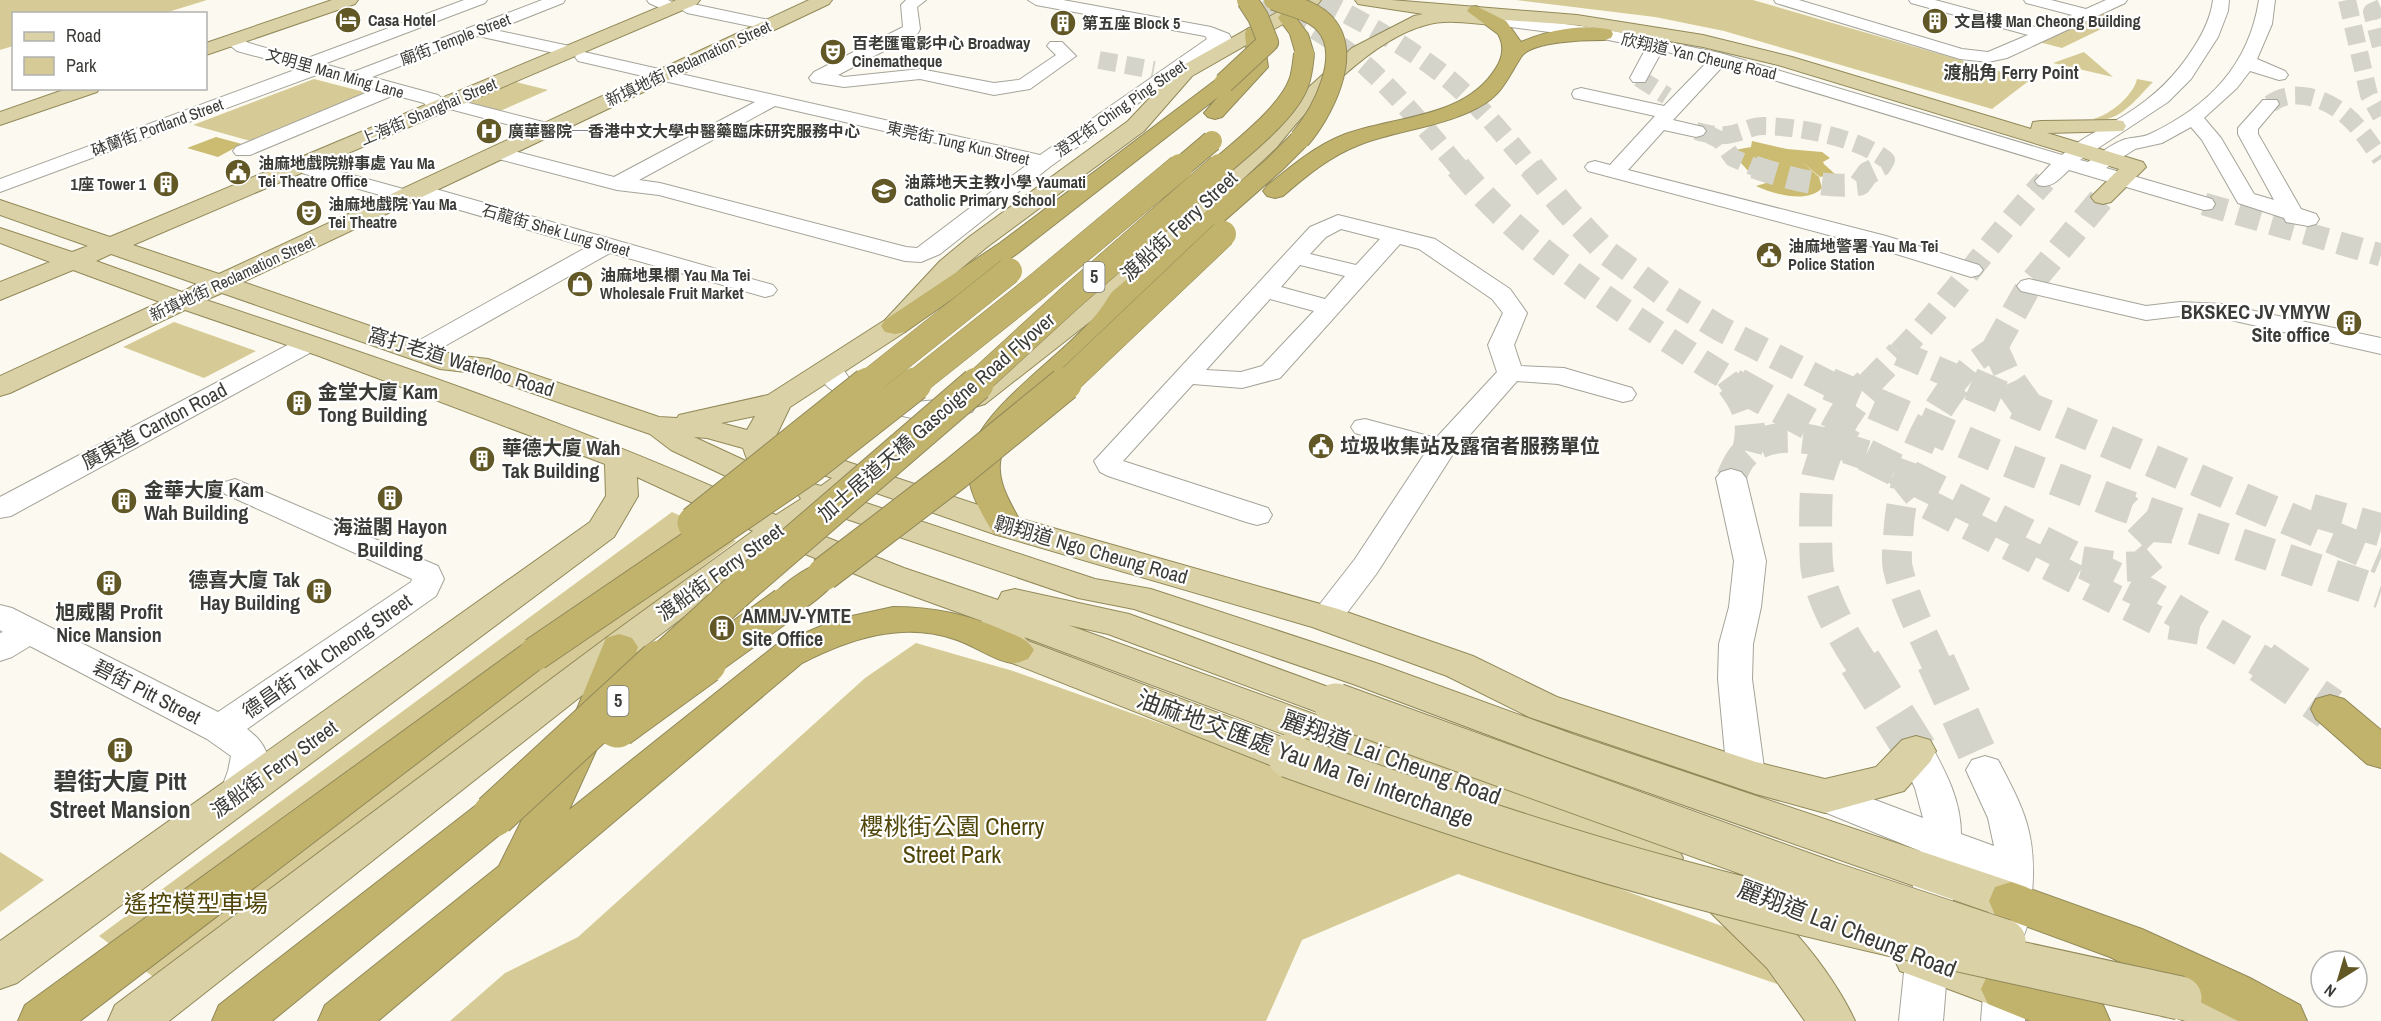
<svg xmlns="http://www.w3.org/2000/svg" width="2381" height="1021" font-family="'Archivo Narrow','Noto Sans TC',sans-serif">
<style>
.green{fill:#d6cb96}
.water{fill:#cbbc71}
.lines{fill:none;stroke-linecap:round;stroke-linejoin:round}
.minor-tunnel-far3{stroke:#d5d4cb;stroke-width:18;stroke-dasharray:18 9;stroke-linecap:butt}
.minor-tunnel-far2{stroke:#d5d4cb;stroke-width:23;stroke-dasharray:23 12;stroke-linecap:butt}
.minor-tunnel-far1{stroke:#d5d4cb;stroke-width:30;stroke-dasharray:30 15;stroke-linecap:butt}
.minor-tunnel{stroke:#d5d4cb;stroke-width:39;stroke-dasharray:39 20;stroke-linecap:butt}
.major-tunnel-far2{stroke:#d5d4cb;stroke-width:26;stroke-dasharray:26 13;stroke-linecap:butt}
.major-tunnel-far1{stroke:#d5d4cb;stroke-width:33;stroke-dasharray:33 16;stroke-linecap:butt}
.major-tunnel{stroke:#d5d4cb;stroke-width:43;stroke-dasharray:43 21;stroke-linecap:butt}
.highway-tunnel-far3{stroke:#d5d4cb;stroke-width:20;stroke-dasharray:20 10;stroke-linecap:butt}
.highway-tunnel-far2{stroke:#d5d4cb;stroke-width:26;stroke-dasharray:26 13;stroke-linecap:butt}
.highway-tunnel-far1{stroke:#d5d4cb;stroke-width:33;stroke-dasharray:33 16;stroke-linecap:butt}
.highway-tunnel{stroke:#d5d4cb;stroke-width:43;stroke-dasharray:43 21;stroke-linecap:butt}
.minor-casing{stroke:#a5a49a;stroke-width:2}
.major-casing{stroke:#928959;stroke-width:2}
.highway-casing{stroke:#928959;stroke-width:2}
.minor{fill:#fff;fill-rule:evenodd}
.major{fill:#dad1a7;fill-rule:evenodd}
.highway{fill:#c1b36c;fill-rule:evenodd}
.major-bridge-casing{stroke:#928959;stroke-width:45;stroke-linecap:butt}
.highway-bridge-far3-casing{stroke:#928959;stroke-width:22;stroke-linecap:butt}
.highway-bridge-far2-casing{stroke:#928959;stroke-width:27;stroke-linecap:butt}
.highway-bridge-far1-casing{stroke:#928959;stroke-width:35;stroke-linecap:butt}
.highway-bridge-casing{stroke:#928959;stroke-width:45;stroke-linecap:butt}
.major-bridge{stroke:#dad1a7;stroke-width:43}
.highway-bridge-far3{stroke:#c1b36c;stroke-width:20}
.highway-bridge-far2{stroke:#c1b36c;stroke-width:26}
.highway-bridge-far1{stroke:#c1b36c;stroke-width:33}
.highway-bridge{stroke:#c1b36c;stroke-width:43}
.labels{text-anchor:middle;stroke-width:4.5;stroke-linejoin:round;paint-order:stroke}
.far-poi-label{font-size:16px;font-weight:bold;fill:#3b3b37;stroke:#fff;text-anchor:start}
.far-street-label{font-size:16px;fill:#3b3b37;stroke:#fff}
.far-neighbourhood-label{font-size:18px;font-weight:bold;fill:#3b3b37;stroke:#fff}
.shield{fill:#fff;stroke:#767673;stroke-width:1.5}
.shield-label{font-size:18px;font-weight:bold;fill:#3b3b37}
.street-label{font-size:20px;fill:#3b3b37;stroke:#fff}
.poi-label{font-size:20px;font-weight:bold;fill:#3b3b37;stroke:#fff;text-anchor:start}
.near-street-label{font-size:24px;fill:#3b3b37;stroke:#fff}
.near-poi-label{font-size:24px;font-weight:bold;fill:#3b3b37;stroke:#fff}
.near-park-label{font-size:24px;fill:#514609;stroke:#fff}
</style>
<rect width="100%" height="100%" fill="#fcfaf0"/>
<!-- green -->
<path class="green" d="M0 0H207L165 13 14 14 13 46 0 50Z
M1516 0H1753L2030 80 1992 109 1724 31 1655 17Z
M2099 11 2124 18 2062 48 2035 41Z
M2084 52 2113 77 2053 63Z
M314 79 372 94 254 142 193 125Z
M2137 79 2153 82C2137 98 2118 125 2093 119 2110 115 2133 96 2137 79Z
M516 82 548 90 500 111 467 103Z
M174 322 256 351 204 378 123 347Z
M672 512 736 541 156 979 99 936Z
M916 643 1013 671 1415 814 1730 929 1786 987 1458 874 1302 940 1266 1021H450L505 973 578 937 865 678Z
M0 852 44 880 0 912Z"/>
<!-- water -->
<path class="water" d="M216 137 242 144 218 157 187 148Z
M1752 141 1787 149 1822 152 1830 158 1823 162 1824 164 1835 174 1820 177 1801 161 1819 177 1822 188C1807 204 1773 194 1756 186L1766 183 1750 173 1741 163 1726 162 1725 158 1729 151 1751 147Z"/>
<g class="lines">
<!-- minor-tunnel-far3 -->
<path class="minor-tunnel-far3" d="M2347 0 2369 95 2381 116
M2381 8 2372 12 2381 47
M1099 60 1154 70
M1639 78 1667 96
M2270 104C2282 95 2295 94 2310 97 2345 105 2362 131 2381 159
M1696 131C1708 134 1720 137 1732 134 1743 132 1752 126 1763 126 1796 126 1861 138 1886 160L1882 167 1878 169
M1708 134 1720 140 1733 158 1759 169"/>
<!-- minor-tunnel-far2 -->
<path class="minor-tunnel-far2" d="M1754 167C1787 178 1826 189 1860 184L1868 173 1881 167
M2204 204 2381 255
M1899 353C1952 299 1994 236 2045 181
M1727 378 1732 385
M1954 385 1971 364 1995 347"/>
<!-- minor-tunnel-far1 -->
<path class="minor-tunnel-far1" d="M1731 384C1748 406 1754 423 1747 451
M1899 471 1925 503 2162 623 2213 632
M1731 478C1734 471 1737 463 1742 457 1772 422 1829 443 1866 455
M2082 561 2119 567 2141 566 2156 553 2157 539 2123 505
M1936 663C1922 633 1906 602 1898 569 1896 561 1897 550 1898 542 1899 485 1921 428 1956 384"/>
<!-- minor-tunnel -->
<path class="minor-tunnel" d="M1936 662 1985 770"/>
<!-- major-tunnel-far2 -->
<path class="major-tunnel-far2" d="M1995 347 2029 286 2103 197
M1868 385 1899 353"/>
<!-- major-tunnel-far1 -->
<path class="major-tunnel-far1" d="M1861 663C1843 636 1822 600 1817 568 1815 554 1815 487 1818 476 1827 444 1846 407 1869 384"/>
<!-- major-tunnel -->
<path class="major-tunnel" d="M1860 662 1916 751"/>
<!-- highway-tunnel-far3 -->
<path class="highway-tunnel-far3" d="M1263 0C1299 19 1336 40 1367 67 1401 98 1430 134 1460 169
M1321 0C1361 21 1400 42 1436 69 1473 97 1503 134 1532 169"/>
<!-- highway-tunnel-far2 -->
<path class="highway-tunnel-far2" d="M1458 167C1515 236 1588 288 1662 336 1688 353 1713 370 1740 385
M1531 167 1567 211 1607 253 1664 294 1721 329 1832 385
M1995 347 2012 385
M1899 353 1974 385"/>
<!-- highway-tunnel-far1 -->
<path class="highway-tunnel-far1" d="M1737 384 1866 455 2147 594 2264 663
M1829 384 2006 460 2123 505 2381 592
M1971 384 2381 558
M2011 384 2028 408
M2311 510 2381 530"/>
<!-- highway-tunnel -->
<path class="highway-tunnel" d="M2262 662 2330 709"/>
<defs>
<path id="minor" d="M464 0H487L485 3 324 64 353 72 542 0H565L563 3 495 30 574 47 577 51 574 55 568 56 478 36 372 77 438 95 444 100 446 96C457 93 457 98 465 102L555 125 558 129 555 133 548 135 446 108 437 113 430 111 424 103 394 95 250 155H236L233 151 236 147 375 89 319 74 0 192V179L300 68 237 51 227 43 232 34H244L245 41 249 43 305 59Z
M647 0H668L676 4 677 0H689L693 4 769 20 777 25 769 30 687 13 679 8 671 13 649 3Z
M906 0H926L917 7 920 29 918 33 838 75 844 77 920 69 994 83 1019 80 1056 55 1047 46 1050 42H1062L1076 56 1030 89 994 95 920 79 844 87 812 82 809 78 814 72 903 27 901 5Z
M1028 0H1063L1211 27 1229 34 1234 44 1231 48 1225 49 1218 46 1051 166 940 254 921 262 905 261 659 195 617 190 491 157 488 153 491 149 498 147 614 177 755 102 578 61 575 57 578 53 584 52 1040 155 1207 39 1205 36 1036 5ZM775 106 1028 164 917 248 906 247 660 183 639 180Z
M1774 0H1799L1962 49 1988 52 2028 35 1911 3 1909 0H1935L2043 29 2072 15 2026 3 2024 0H2051L2086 9 2106 0H2127L2125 3 2007 58 1988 62 1960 59 1776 3Z
M2213 0H2229L2228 11 2218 37 2191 79 2168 102 2080 160 2088 162C2099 154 2110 145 2123 140 2131 137 2142 138 2150 134 2209 106 2249 65 2259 0H2275L2272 24 2257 59 2285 71 2288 75 2285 79 2279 80 2250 71 2237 88 2204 118 2221 138 2254 194 2274 200 2238 134V128L2263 100H2277L2279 104 2258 129V134L2301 209 2316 214 2319 219 2316 224 2308 226 2286 222 2284 218 2238 203 2202 140 2191 127 2162 143 2135 149 2106 168 2212 199 2215 204 2212 209 2204 210 2069 170C2059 179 2052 189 2038 185L2035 181 2051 164 1724 65 1673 120 1703 127 1706 131 1703 135 1696 137 1664 130 1628 170 1886 236 1979 265 1983 270 1979 275 1971 277 1870 246 1588 171 1585 167 1588 163 1595 161 1610 165 1655 116 1574 98 1572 94 1574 90 1581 88 1664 106 1708 61 1662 51 1645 82H1633L1630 78 1646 48 1604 39 1495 25 1487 20 1495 15 1604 29 1720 53 2062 155C2080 138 2104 128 2125 115 2154 97 2176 76 2194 47 2203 33 2211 17 2213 0Z
M298 160 407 190 409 186 417 185 425 186 773 285 777 290 773 295 765 297 610 253 427 356 418 359 409 356 405 351 409 346 587 247 415 197 413 201 405 202 291 170 288 166 291 162Z
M1338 215 1435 239 1510 289 1527 313 1514 345 1521 366 1564 368 1632 388 1636 394 1632 400 1623 402 1558 384 1517 381 1453 454 1377 573 1337 626 1325 629 1313 626 1309 618 1355 559 1425 453 1355 433 1351 427 1355 421 1365 419 1436 438 1497 372 1488 345 1503 313 1492 299 1419 249 1400 244 1280 378 1242 388 1193 384 1123 461 1268 508 1272 515 1268 522 1257 525 1246 522 1108 476 1100 472 1094 461 1310 227ZM1341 229 1380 239 1356 265 1310 254 1326 237ZM1300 265 1345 276 1325 299 1281 287ZM1270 299 1314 311 1262 366 1241 372 1206 370Z
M2029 279 2146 306 2180 302 2222 304 2381 338V354L2222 318 2180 316 2146 320 2021 291 2017 286 2021 281Z
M308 336 317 339 321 344 317 349 11 516 0 518V497L299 339Z
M830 361 839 363 849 378 904 400 914 402 962 398 972 400 976 406 972 412C954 416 930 420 912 418 894 415 843 399 829 388 823 383 820 376 817 369L821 363Z
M1731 469 1741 472 1746 478 1766 561 1761 607 1753 644 1752 679 1765 775 1759 785 1746 790 1733 785 1727 775 1718 679 1719 644 1729 607 1734 561 1716 478 1721 472Z
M235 479 438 566 444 579 436 596 247 729C258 737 268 748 268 763L251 806 238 810 225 806 219 795 228 771 231 756 207 739 30 646 12 657 0 661V633L3 632 0 630V605L12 608 218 712 411 582 412 579 225 494 220 488 225 482Z
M1916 737 1929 741C1945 771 1961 799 1961 834L1994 846 1988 818 1966 770 1972 760 1985 756 1998 760C2025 811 2037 835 2032 894 2031 909 2030 921 2024 935L2009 940 1994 935 1988 922 1993 880 1956 865 1943 1021H1899L1914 875 1920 851 1812 807 1806 796 1812 785 1825 781 1923 818 1915 788 1898 751 1903 741Z
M2006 951 2021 957 2027 970 2025 1021H1981L1985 970 1991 957Z"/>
<path id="major" d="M332 0H358L355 4 206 55V43Z
M676 0H700L697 4 133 245 219 274 809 0H832L829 4 243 282 454 355 488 359 659 417 677 418 679 415 768 395 885 320 940 261 969 237 1128 121 1178 68 1299 0H1321L1318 4 1192 76 1144 131 987 247 958 271 905 332 790 407 775 438 1018 518 1338 609 1473 656 1557 697 1756 762 1825 779 1876 767 1902 740 1916 736 1930 740 1936 751 1930 762 1904 791 1825 813 1756 794 1529 717 1447 676 1312 627 994 534 859 487 848 497 1095 579 1151 589 1379 664 1575 735 2027 887 2033 901 2027 915 2011 920 1547 757 1353 684 1134 609 1078 598 826 512 803 528 904 568 998 600 1002 592 1015 589 1129 614 1350 695 1355 705 1350 715 1336 719 1108 634 1068 625 1676 845 1683 858 1676 871 1661 876 1024 637 1028 641 1303 745 1309 756 1303 767 1289 772 1275 767 1002 659 982 639 977 630 982 621 880 584 780 544 632 656 169 1021H108L115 1005 606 638 753 531 637 477 638 496 614 537 17 983 0 989V941L590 522 606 496 605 464 319 356 185 310 10 393 0 396V376L160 302 73 270 0 300V282L50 262 0 243V228L72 252 88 246 0 215V200L110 237ZM111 254 197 284 182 292 96 261ZM222 293 440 369 474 373 650 434 671 450 732 479 758 503 770 506 782 503 786 496 764 471 775 469 780 462 778 459 832 478 821 486 814 484 803 487 798 494 801 499 776 515C592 430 398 364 206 300ZM755 416 747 430 721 423ZM694 437 707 438 743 448 748 462Z
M1355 0H1391L1577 15 1703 35 1792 57 2031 129 2033 122 2041 121 2115 120 2123 121 2126 126 2123 131 2047 133 2143 162 2146 167 2111 202 2103 204 2095 202 2091 197 2119 169 1778 65 1703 47 1577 25 1504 20 1501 24 1495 25C1473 24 1448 18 1426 25 1372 39 1311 104 1277 147L1092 320 985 404 975 407 965 404 960 398 965 392 1072 308 1122 265 1261 137 1287 107 1352 48 1414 16 1423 14 1364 5 1358 4Z
M69 88H100L97 92 0 125V112Z
M1723 877C1773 895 1834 974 1855 1021H1805L1767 968 1707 909 1701 896 1707 883Z
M1916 935 2022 974 2029 989 2022 1004 2005 1010 1900 971 1893 956 1900 941Z
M2180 976 2279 1005 2286 1021H2185L2163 1013 2156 998 2163 983Z"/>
<path id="highway" d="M1476 6 1506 21 1521 42C1547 31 1583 23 1611 30L1613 34 1611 38 1604 40C1586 40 1531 41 1521 57 1504 84 1501 98 1469 112 1434 128 1394 131 1359 145 1330 156 1306 176 1283 196L1275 198 1267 196 1263 191 1267 186C1290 167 1315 146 1343 135 1393 116 1465 119 1496 68 1503 57 1505 46 1498 34L1467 11 1470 7Z
M1287 13 1293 14 1308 34 1314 54 1311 58H1297L1290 34 1278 18 1281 14Z
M1254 27 1261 29 1263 33 1268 67 1222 117 1215 119 1208 117 1204 113 1218 97 1018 253 905 332 895 334 885 332 881 326 885 320 1000 243 1217 79 1224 77 1233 82 1248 66 1245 33 1247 29Z
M1300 132 1308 134 1311 139 1308 144 1282 170 1131 303C1123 316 1115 328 1104 340 1076 368 1009 419 1001 457 995 481 1012 506 1023 526L1018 534 1006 537 994 534C981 513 963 483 969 457 981 407 1064 355 1096 315 1102 308 1106 300 1112 292L1266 160 1292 134Z
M824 562 836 566 841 574C834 587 802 614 787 616 782 616 777 614 772 613L767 604C778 586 804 568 824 562Z
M893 607C932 607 968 614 1003 630 1016 636 1027 638 1034 650L1028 659C1024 660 1019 663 1015 663 997 663 972 644 954 639 902 621 849 639 802 663L378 1021H318L325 1005 499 866 577 709 606 638 619 634 632 638 638 647 615 709 569 810 776 645 838 619Z
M535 641 548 645 554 654 548 663 80 1021H18L25 1005 522 645Z
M2330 695 2344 699 2381 730V768L2367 764 2316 719 2311 709 2316 699Z
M494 798 509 803 515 815 509 827 272 1021H212L219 1005 479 803Z
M2011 882 2142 929 2250 978 2300 1005 2307 1021H2238L2110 957 1995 915 1989 901 1995 887Z
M2005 968 2103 1005 2110 1021H2030L1988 1004 1981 989 1988 974Z"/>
</defs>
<!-- minor casing -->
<use href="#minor" class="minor-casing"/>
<!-- major casing -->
<use href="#major" class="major-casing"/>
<!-- highway casing -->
<use href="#highway" class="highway-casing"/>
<!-- minor -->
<use href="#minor" class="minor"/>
<!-- major -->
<use href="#major" class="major"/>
<!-- highway -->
<use href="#highway" class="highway"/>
<defs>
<path id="major-bridge" d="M1336 705 1826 882 2004 941
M1289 756C1414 801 1540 844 1669 879 1838 925 2009 961 2180 998"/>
<path id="highway-bridge-far3" d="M1274 0C1290 6 1313 10 1325 24 1353 55 1322 113 1300 139
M1224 83 1268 42 1258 17 1247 0
M1179 169 1212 141
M1218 169C1242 148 1289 112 1299 82 1302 74 1303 63 1304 54"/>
<path id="highway-bridge-far2" d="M866 385 1009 271
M913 385 1035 288 1180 167
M975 385 1071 297 1220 167
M1064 385 1223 234"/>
<path id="highway-bridge-far1" d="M694 523 868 384
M824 574 955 474 1065 384
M535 654 808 468 915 384
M659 663 743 586 977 384
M703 663 785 604"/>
<path id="highway-bridge" d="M617 726 705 662
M494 815 660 662"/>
</defs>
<!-- major-bridge casing -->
<use href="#major-bridge" class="major-bridge-casing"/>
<!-- highway-bridge-far3 casing -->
<use href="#highway-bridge-far3" class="highway-bridge-far3-casing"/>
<!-- highway-bridge-far2 casing -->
<use href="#highway-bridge-far2" class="highway-bridge-far2-casing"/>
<!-- highway-bridge-far1 casing -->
<use href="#highway-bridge-far1" class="highway-bridge-far1-casing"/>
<!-- highway-bridge casing -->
<use href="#highway-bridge" class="highway-bridge-casing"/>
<!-- major-bridge -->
<use href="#major-bridge" class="major-bridge"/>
<!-- highway-bridge-far3 -->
<use href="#highway-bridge-far3" class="highway-bridge-far3"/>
<!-- highway-bridge-far2 -->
<use href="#highway-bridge-far2" class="highway-bridge-far2"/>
<!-- highway-bridge-far1 -->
<use href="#highway-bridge-far1" class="highway-bridge-far1"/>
<!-- highway-bridge -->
<use href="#highway-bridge" class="highway-bridge"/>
</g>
<!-- icons -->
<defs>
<symbol id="hotel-disc" viewBox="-11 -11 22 22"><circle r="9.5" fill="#625825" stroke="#fff"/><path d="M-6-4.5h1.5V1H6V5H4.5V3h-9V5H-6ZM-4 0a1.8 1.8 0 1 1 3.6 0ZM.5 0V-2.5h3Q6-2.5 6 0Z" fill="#fff"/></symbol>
<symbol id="building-disc" viewBox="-11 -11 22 22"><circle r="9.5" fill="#625825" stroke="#fff"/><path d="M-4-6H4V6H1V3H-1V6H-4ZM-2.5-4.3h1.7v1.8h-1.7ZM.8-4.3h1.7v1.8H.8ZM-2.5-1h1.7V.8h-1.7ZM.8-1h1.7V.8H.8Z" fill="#fff"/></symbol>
<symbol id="theatre-disc" viewBox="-11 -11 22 22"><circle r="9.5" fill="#625825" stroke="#fff"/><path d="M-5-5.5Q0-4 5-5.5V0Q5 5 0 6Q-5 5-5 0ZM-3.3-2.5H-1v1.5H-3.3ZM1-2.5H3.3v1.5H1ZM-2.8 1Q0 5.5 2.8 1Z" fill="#fff"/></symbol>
<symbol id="hospital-disc" viewBox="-11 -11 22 22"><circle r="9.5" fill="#625825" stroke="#fff"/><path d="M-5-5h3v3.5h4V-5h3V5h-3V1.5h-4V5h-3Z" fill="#fff"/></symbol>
<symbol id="civic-disc" viewBox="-11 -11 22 22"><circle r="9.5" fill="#625825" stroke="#fff"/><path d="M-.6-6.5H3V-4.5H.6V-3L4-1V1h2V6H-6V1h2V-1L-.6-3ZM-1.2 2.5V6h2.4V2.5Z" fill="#fff"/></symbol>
<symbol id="school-disc" viewBox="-11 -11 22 22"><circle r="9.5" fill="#625825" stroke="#fff"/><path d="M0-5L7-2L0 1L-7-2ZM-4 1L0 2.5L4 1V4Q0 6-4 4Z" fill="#fff"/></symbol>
<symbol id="shop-disc" viewBox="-11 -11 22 22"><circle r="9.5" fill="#625825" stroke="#fff"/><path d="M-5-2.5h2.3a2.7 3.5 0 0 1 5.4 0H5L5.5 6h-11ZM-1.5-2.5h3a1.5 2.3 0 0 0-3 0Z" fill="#fff"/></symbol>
</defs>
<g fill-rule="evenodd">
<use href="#hotel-disc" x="333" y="5" width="30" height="30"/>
<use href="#building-disc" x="1920" y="6" width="30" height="30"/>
<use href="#building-disc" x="1048" y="8" width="30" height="30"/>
<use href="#theatre-disc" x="818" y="37" width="30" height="30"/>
<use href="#hospital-disc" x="474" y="116" width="30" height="30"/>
<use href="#civic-disc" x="223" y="157" width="30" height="30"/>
<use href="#building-disc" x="151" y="169" width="30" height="30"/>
<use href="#school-disc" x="869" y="176" width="30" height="30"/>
<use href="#theatre-disc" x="294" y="198" width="30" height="30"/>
<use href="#civic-disc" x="1754" y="240" width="30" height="30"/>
<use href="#shop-disc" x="565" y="269" width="30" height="30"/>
<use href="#building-disc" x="2334" y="308" width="30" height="30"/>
<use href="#building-disc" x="284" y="388" width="30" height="30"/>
<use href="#civic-disc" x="1306" y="431" width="30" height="30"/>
<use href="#building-disc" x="467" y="444" width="30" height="30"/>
<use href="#building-disc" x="375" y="483" width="30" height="30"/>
<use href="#building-disc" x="109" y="486" width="30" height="30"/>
<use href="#building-disc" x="94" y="568" width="30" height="30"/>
<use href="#building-disc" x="304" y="576" width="30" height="30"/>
<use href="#building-disc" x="707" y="613" width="30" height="30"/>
<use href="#building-disc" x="105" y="735" width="30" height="30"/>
</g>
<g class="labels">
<!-- far-poi labels -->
<g class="far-poi-label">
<text x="368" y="26">Casa Hotel</text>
<text x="1954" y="27">文昌樓 Man Cheong Building</text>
<text x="1082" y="29">第五座 Block 5</text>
<text x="852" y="49">百老匯電影中心 Broadway<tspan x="852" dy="18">Cinematheque</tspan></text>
<text x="508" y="137">廣華醫院─香港中文大學中醫藥臨床研究服務中心</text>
<text x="258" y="169">油麻地戲院辦事處 Yau Ma<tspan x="258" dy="18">Tei Theatre Office</tspan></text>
<text x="904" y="188">油蔴地天主教小學 Yaumati<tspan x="904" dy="18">Catholic Primary School</tspan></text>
<text x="146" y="190" text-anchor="end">1座 Tower 1</text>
<text x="328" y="210">油麻地戲院 Yau Ma<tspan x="328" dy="18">Tei Theatre</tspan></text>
<text x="1788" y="252">油麻地警署 Yau Ma Tei<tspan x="1788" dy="18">Police Station</tspan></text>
<text x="600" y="281">油麻地果欄 Yau Ma Tei<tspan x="600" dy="18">Wholesale Fruit Market</tspan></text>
</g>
<!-- far-street labels -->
<g class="far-street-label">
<text transform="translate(455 39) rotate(-21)" y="6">廟街 Temple Street</text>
<text transform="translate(1699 56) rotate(13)" y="6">欣翔道 Yan Cheung Road</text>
<text transform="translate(688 63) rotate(-25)" y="6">新填地街 Reclamation Street</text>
<text transform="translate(335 73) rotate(16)" y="6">文明里 Man Ming Lane</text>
<text transform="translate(1120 108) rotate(-35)" y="6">澄平街 Ching Ping Street</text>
<text transform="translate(428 111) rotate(-23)" y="6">上海街 Shanghai Street</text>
<text transform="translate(157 127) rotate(-20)" y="6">砵蘭街 Portland Street</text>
<text transform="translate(958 143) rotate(13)" y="6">東莞街 Tung Kun Street</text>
<text transform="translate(556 230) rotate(16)" y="6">石龍街 Shek Lung Street</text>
<text transform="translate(232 278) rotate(-25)" y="6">新填地街 Reclamation Street</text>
</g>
<!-- far-neighbourhood labels -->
<g class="far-neighbourhood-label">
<text x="2011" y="79">渡船角 Ferry Point</text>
</g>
<!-- shield labels -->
<g class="shield">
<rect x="1083.5" y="262" width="21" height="30" rx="4.5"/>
<rect x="607.5" y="686" width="21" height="30" rx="4.5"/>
</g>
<g class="shield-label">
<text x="1094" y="283">5</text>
<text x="618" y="707">5</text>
</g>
<!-- street labels -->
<g class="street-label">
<text transform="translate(1179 226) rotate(-43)" y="7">渡船街 Ferry Street</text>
<text transform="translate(461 362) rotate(17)" y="7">窩打老道 Waterloo Road</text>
<text transform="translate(936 417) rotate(-41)" y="7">加士居道天橋 Gascoigne Road Flyover</text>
<text transform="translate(154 426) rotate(-28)" y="7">廣東道 Canton Road</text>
<text transform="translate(1091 550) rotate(16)" y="7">翺翔道 Ngo Cheung Road</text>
<text transform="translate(720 572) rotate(-36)" y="7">渡船街 Ferry Street</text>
<text transform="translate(327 656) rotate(-35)" y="7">德昌街 Tak Cheong Street</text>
<text transform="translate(147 692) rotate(27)" y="7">碧街 Pitt Street</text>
<text transform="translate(274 769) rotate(-36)" y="7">渡船街 Ferry Street</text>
</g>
<!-- poi labels -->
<g class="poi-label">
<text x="2330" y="319" text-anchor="end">BKSKEC JV YMYW<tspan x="2330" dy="23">Site office</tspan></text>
<text x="318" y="399">金堂大廈 Kam<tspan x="318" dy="23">Tong Building</tspan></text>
<text x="1340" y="453">垃圾收集站及露宿者服務單位</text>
<text x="502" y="455">華德大廈 Wah<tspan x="502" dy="23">Tak Building</tspan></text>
<text x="144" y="497">金華大廈 Kam<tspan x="144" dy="23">Wah Building</tspan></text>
<text x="390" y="534" text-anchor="middle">海溢閣 Hayon<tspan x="390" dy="23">Building</tspan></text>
<text x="300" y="587" text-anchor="end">德喜大廈 Tak<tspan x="300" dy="23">Hay Building</tspan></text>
<text x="109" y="619" text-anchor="middle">旭威閣 Profit<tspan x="109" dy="23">Nice Mansion</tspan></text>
<text x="742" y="623">AMMJV-YMTE<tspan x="742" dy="23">Site Office</tspan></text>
</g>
<!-- near-street labels -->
<g class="near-street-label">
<text transform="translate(1391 758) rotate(20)" y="8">麗翔道 Lai Cheung Road</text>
<text transform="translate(1305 759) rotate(20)" y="8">油麻地交匯處 Yau Ma Tei Interchange</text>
<text transform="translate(1847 929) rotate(21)" y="8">麗翔道 Lai Cheung Road</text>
</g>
<!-- near-poi labels -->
<g class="near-poi-label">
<text x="120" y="790">碧街大廈 Pitt<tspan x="120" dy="28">Street Mansion</tspan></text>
</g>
<!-- near-park labels -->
<g class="near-park-label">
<text x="952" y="835">櫻桃街公園 Cherry<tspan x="952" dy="28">Street Park</tspan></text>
<text x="196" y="912">遙控模型車場</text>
</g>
</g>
<!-- legend -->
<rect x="12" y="12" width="195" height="78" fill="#ffffff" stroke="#b1b1af" stroke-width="1.5"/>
<rect x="24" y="32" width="30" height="9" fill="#dad1a7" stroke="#b1b1af" stroke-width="1.5"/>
<text x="66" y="42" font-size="18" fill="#3b3b37">Road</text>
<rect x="24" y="57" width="30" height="18" fill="#d6cb96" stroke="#b1b1af" stroke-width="1.5"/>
<text x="66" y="72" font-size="18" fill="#3b3b37">Park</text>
<!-- north arrow -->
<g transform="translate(2339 979) rotate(217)"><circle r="28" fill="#ffffff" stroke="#b1b1af" stroke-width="1.5"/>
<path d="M0-4.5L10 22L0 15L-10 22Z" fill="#625825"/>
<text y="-9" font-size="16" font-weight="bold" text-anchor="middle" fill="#3b3b37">N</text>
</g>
</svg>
